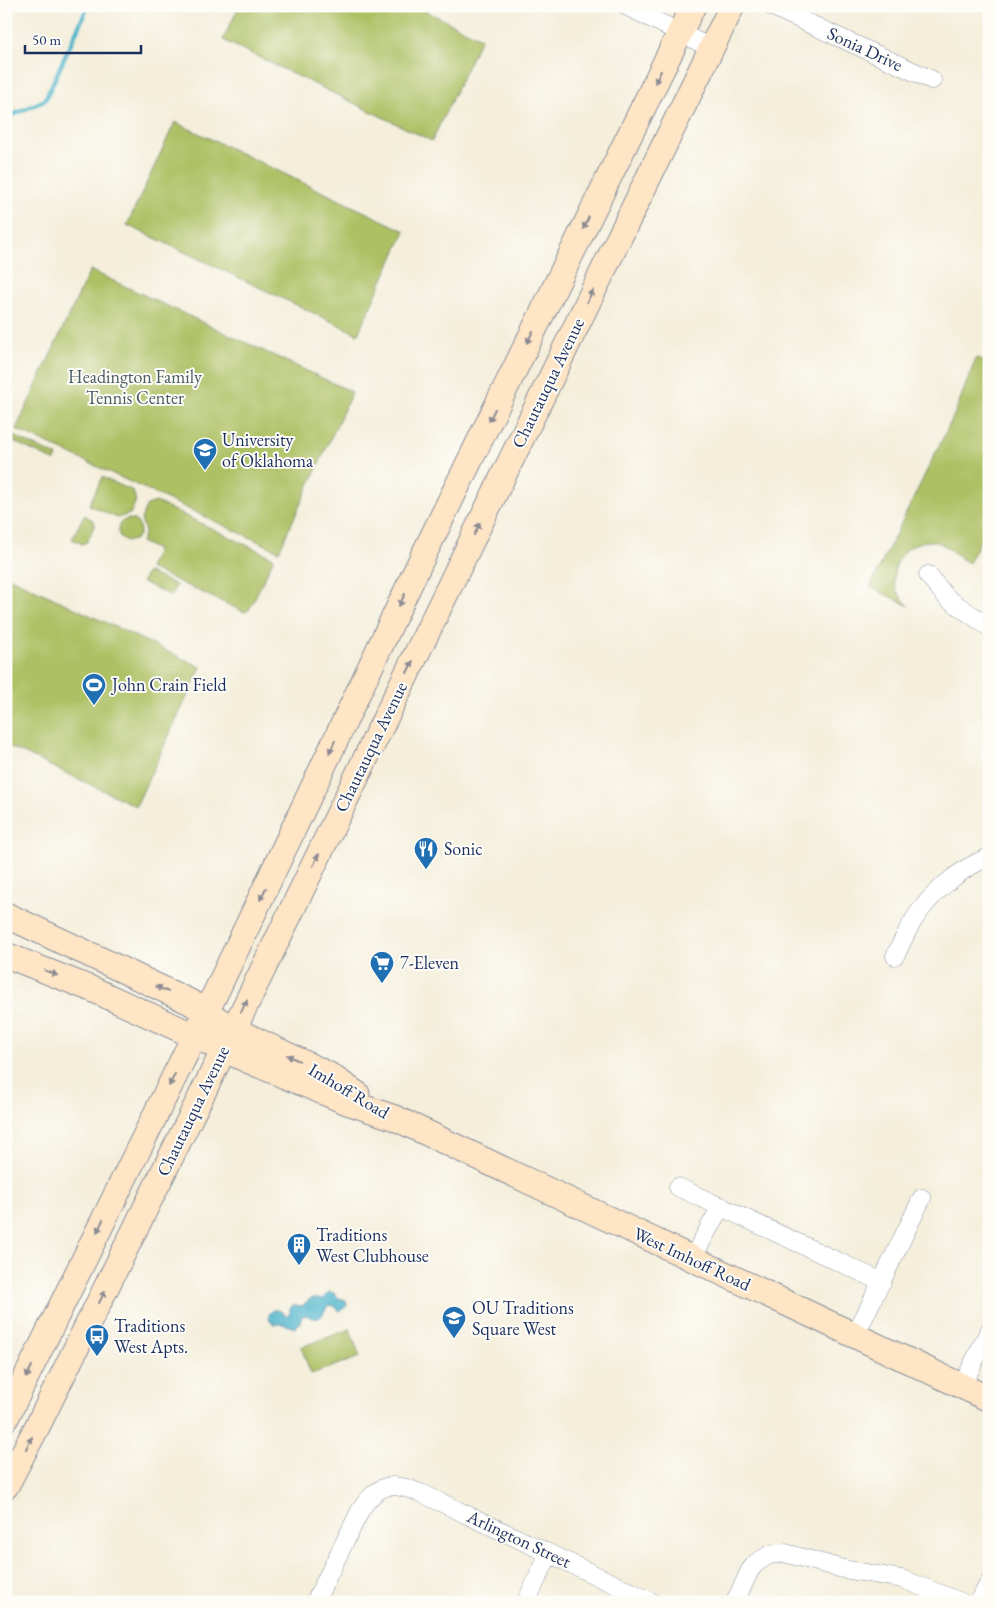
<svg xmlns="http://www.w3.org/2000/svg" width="995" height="1608" font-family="'EB Garamond',serif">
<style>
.green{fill:#adc063;stroke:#647860}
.water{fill:#4bb3ca;stroke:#337194}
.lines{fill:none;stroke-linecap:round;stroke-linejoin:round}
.stream{stroke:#4bb3ca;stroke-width:4.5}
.street-casing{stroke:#888e9c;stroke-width:19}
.secondary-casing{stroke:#888e9c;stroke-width:27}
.street{stroke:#fff;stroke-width:18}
.secondary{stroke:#fde5c5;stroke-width:25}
.oneway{fill:#8c8a92}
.labels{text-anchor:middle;stroke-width:4;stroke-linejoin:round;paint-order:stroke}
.street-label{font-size:18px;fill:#1b2f5e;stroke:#fdfcf7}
.park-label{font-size:18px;fill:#475a60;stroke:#fdfcf7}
.poi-label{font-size:18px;fill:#1b2f5e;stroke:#fdfcf7;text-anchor:start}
</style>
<rect width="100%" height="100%" fill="#fdfcf7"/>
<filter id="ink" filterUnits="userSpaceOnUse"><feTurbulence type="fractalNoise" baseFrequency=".02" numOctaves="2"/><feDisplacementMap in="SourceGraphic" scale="10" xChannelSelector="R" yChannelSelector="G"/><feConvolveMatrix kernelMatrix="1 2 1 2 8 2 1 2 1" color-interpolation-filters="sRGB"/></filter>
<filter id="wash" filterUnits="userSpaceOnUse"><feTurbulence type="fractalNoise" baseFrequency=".0096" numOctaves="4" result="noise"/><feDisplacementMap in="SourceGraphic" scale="20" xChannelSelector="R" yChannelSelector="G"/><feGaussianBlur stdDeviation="1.12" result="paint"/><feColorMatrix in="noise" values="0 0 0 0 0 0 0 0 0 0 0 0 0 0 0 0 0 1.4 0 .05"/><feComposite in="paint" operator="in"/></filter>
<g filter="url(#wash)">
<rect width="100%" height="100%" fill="#f4eeda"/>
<!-- green -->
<path class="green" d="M239 6H415L481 38 432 141 223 40Z
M175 122 405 231 358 334 127 225Z
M90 270 352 392 279 551 16 429Z
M976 358 989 363V524L969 563C955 557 947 541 929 541 904 542 887 568 897 591 900 597 905 602 909 606L870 587 955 413Z
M13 436 57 456 55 461 12 441 6 452V438Z
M102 477 133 491 136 501 130 514 117 518 89 505Z
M156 502 274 558 249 610 244 612 149 568 157 550 141 542 145 532 141 519 147 505Z
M84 515 93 520 95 524 87 542 82 544 72 539Z
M118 530a11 11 0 1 1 22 0a11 11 0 1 1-22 0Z
M147 572 176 585 171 596 142 582Z
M6 576 201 667 136 806 6 745Z
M350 1329 360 1357 311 1374 301 1347Z"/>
<!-- water -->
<path class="water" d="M329 1292 334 1293 339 1298 346 1300 347 1306 340 1311 334 1306 328 1305C322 1316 320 1323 306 1315L302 1316 299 1324 295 1328 283 1324H274L269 1320V1314L273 1310H279L287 1316 290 1313V1308L293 1305 302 1306C311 1299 309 1296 322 1299Z"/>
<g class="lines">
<!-- stream -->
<path class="stream" d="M6 118 45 100 88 6"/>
</g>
</g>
<g filter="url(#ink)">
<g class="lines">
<defs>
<path id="street" d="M626 6 711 48
M771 6 932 80
M928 575 947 598 989 627
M895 956C901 945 906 932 913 921 930 894 959 869 989 857
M678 1187 882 1282
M692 1259 721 1206
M855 1336 922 1198
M962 1386 989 1331
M315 1602 361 1509C381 1481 392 1482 423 1494L652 1602
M526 1602 549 1554
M735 1602 750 1570 756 1563 769 1555 785 1553 843 1569 902 1579 961 1602
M979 1602 989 1583"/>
<path id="secondary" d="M6 915 190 1002 233 1029 329 1075 357 1094
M6 955 94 990 247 1060 347 1102 395 1118 989 1399
M6 1418 216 992 423 556 693 6
M6 1486 38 1425 211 1076 732 6"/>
</defs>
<!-- street casing -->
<use href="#street" class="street-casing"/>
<!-- secondary casing -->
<use href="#secondary" class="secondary-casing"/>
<!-- street -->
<use href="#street" class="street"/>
<!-- secondary -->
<use href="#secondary" class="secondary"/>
</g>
<!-- one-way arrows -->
<defs><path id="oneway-solid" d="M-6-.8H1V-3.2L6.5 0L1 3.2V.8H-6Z" transform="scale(1.25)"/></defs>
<g class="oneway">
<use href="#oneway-solid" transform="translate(658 77) rotate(116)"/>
<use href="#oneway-solid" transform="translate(586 223) rotate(116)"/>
<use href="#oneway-solid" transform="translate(590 296) rotate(-64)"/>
<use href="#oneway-solid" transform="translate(530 337) rotate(116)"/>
<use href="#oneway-solid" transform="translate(492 415) rotate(116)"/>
<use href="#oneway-solid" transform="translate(477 529) rotate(-64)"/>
<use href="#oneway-solid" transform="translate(402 600) rotate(116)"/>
<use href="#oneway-solid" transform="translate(410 667) rotate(-64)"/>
<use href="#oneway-solid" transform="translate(332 747) rotate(115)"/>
<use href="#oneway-solid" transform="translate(316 860) rotate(-64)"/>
<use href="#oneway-solid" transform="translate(263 894) rotate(116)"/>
<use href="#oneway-solid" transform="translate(51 973) rotate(22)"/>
<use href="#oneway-solid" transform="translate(162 989) rotate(-155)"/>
<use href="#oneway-solid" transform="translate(244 1006) rotate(-64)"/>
<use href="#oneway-solid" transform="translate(293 1058) rotate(-155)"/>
<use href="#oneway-solid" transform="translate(172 1080) rotate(116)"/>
<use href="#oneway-solid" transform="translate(100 1226) rotate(116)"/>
<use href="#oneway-solid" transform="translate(102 1297) rotate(-64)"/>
<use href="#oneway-solid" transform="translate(29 1372) rotate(116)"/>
<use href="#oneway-solid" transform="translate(29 1443) rotate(-63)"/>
</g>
</g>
<!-- icons -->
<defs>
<symbol id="university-pin" viewBox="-11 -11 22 30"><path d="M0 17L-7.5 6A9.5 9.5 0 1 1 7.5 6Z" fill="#1f6fb2" stroke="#fdfcf7"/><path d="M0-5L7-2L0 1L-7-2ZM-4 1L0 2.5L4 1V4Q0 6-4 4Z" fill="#fff"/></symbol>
<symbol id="stadium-pin" viewBox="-11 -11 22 30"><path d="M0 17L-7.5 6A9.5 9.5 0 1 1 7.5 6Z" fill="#1f6fb2" stroke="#fdfcf7"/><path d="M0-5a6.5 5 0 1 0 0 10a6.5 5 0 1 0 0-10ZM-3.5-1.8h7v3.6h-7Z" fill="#fff"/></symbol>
<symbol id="restaurant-pin" viewBox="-11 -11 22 30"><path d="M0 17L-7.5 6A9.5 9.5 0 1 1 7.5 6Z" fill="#1f6fb2" stroke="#fdfcf7"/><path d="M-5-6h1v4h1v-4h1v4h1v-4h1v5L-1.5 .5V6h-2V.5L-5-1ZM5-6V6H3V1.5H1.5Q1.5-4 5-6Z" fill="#fff"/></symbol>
<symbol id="supermarket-pin" viewBox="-11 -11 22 30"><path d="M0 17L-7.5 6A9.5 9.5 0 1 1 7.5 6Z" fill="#1f6fb2" stroke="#fdfcf7"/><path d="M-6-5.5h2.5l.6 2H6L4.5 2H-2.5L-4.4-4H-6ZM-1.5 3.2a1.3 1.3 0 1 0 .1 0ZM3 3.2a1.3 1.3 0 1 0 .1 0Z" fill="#fff"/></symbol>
<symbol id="building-pin" viewBox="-11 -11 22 30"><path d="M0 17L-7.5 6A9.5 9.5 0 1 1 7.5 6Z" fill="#1f6fb2" stroke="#fdfcf7"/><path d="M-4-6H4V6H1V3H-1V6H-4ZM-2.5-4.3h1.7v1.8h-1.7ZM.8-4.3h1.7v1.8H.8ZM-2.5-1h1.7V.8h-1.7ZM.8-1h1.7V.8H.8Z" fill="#fff"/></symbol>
<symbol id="bus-pin" viewBox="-11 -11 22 30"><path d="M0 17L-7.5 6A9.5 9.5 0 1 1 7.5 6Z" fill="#1f6fb2" stroke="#fdfcf7"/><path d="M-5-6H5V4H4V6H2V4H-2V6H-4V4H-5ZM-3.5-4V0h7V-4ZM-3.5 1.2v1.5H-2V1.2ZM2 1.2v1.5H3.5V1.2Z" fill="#fff"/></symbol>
</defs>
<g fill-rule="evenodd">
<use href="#university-pin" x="191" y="436" width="28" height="38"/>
<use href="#stadium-pin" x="80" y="671" width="28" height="38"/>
<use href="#restaurant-pin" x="412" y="835" width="28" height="38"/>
<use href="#supermarket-pin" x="368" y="949" width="28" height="38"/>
<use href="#building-pin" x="285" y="1231" width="28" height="38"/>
<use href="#university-pin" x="440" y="1304" width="28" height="38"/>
<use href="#bus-pin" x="83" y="1322" width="28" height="38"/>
</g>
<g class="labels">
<!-- street labels -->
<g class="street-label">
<text transform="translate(865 49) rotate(25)" y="6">Sonia Drive</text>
<text transform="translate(548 383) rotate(-64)" y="6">Chautauqua Avenue</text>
<text transform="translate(371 747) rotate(-64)" y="6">Chautauqua Avenue</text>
<text transform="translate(349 1091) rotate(31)" y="6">Imhoff Road</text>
<text transform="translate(193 1111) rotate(-64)" y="6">Chautauqua Avenue</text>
<text transform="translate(692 1259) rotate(25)" y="6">West Imhoff Road</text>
<text transform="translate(519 1539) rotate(25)" y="6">Arlington Street</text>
</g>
<!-- park labels -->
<g class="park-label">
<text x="135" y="383">Headington Family<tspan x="135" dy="21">Tennis Center</tspan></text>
</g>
<!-- poi labels -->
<g class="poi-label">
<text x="222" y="446">University<tspan x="222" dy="21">of Oklahoma</tspan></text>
<text x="112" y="691">John Crain Field</text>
<text x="444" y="855">Sonic</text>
<text x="400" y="969">7-Eleven</text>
<text x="316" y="1241">Traditions<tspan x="316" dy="21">West Clubhouse</tspan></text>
<text x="472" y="1314">OU Traditions<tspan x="472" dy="21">Square West</tspan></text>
<text x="114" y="1332">Traditions<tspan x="114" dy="21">West Apts.</tspan></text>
</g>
</g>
<!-- margin -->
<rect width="995" height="1608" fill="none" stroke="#fdfcf7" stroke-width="25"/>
<!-- scale -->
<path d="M25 45v8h116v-8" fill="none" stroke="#1b2f5e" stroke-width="2.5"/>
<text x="32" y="45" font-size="15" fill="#1b2f5e" stroke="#fdfcf7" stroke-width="4" paint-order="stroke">50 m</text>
</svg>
